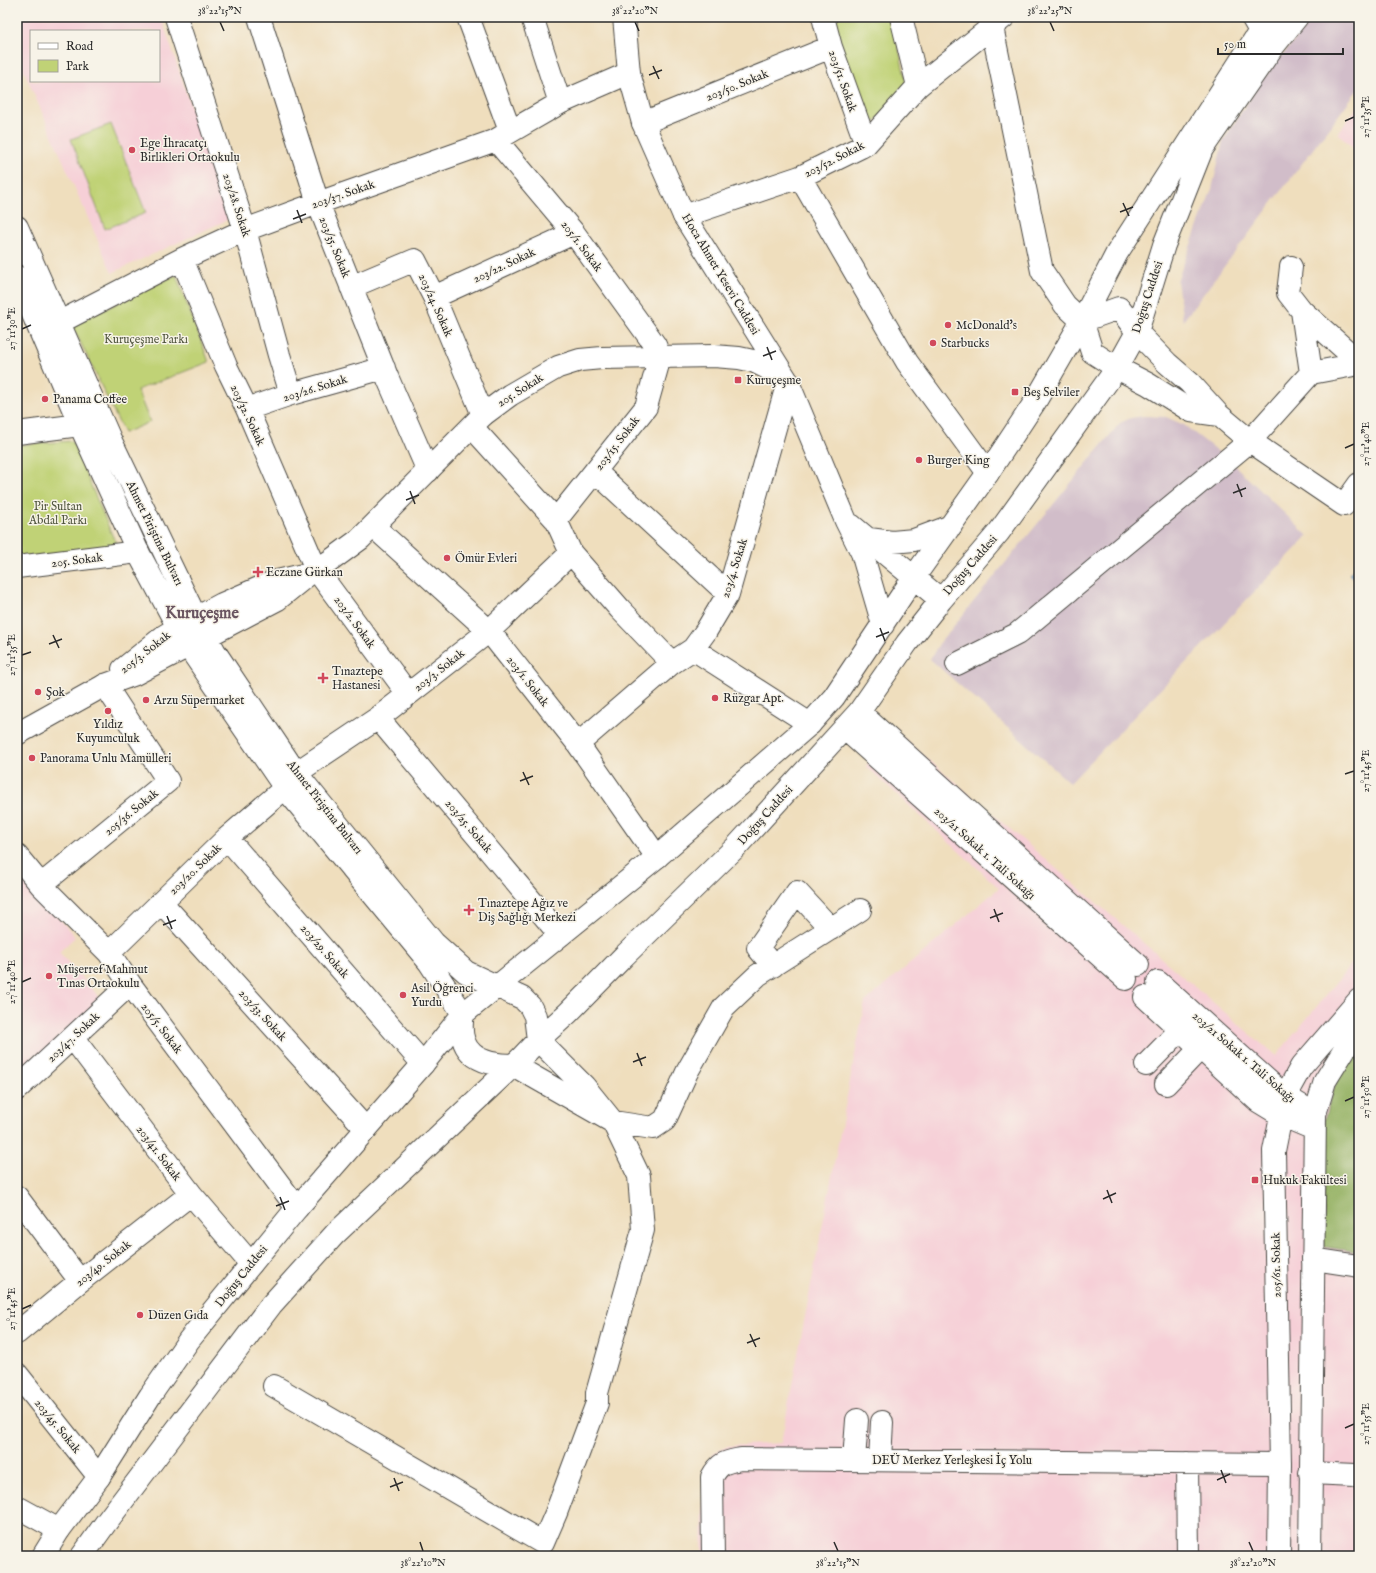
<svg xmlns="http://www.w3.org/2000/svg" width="1376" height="1573" font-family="'IM FELL English',serif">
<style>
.built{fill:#f6cfd7;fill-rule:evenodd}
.industrial{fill:#d1bdc9}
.green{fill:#c0d276;stroke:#767e50}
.forest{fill:#98b467;stroke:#627049}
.water{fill:#69adde;stroke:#4a6c84}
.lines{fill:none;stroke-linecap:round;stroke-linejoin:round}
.minor-casing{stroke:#484641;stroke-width:24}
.major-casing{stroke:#484641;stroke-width:24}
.minor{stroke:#fff;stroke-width:22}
.major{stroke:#fff;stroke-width:22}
.ticks{fill:none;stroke:#2b2b2b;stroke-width:1.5}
.poi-dot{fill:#d1495b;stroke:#f7f3e8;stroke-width:1.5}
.labels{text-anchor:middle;stroke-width:3;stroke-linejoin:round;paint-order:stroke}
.street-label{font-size:12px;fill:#2b2b2b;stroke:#f7f3e8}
.poi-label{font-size:12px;fill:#2b2b2b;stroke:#f7f3e8;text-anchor:start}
.park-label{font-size:12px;fill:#50553e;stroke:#f7f3e8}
.district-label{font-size:16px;font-weight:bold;fill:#695460;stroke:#f7f3e8}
.neatline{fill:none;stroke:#2b2b2b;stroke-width:1.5}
.ticks-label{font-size:10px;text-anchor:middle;fill:#2b2b2b}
</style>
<rect width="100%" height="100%" fill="#f7f3e8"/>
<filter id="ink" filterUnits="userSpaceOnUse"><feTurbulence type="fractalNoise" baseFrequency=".025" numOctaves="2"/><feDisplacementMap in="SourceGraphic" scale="8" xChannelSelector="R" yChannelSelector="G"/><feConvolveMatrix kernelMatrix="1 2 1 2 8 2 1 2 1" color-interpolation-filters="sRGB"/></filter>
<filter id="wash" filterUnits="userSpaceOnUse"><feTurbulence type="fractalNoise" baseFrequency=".012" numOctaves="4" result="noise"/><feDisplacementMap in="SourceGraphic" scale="16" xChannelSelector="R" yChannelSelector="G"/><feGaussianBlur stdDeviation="0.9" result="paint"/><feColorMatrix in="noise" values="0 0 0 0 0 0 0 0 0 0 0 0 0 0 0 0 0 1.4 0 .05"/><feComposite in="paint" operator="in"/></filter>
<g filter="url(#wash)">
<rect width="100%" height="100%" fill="#efdebd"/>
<!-- built -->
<path class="built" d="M17 17H161L229 219 112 273 17 55ZM31 31H159V81H31Z
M1359 105V154L1338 133Z
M895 731 1276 1056 1359 955V1556H702L704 1467 714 1453 728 1446 781 1443 865 1002 999 888 866 766Z
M17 868 75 937 59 952 103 1001 17 1082Z"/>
<!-- industrial -->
<path class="industrial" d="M1314 17H1359V88L1183 321 1177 281 1212 189 1223 141 1261 81Z
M1144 416 1166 417 1184 425 1230 461 1308 536 1070 783 930 659 939 644 1120 423 1131 418Z"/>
<!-- green -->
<path class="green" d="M830 17H892L907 86 869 128Z
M111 124 146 213 105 229 71 139Z
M176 275 209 362 137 390 150 422 124 433 72 325Z
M72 441 113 537 118 546 17 560V445Z"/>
<!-- forest -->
<path class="forest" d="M1359 1051V1252L1324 1247V1119L1338 1076Z"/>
<!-- water -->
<path class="water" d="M1359 563V584L1349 574Z"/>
</g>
<g filter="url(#ink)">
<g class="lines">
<defs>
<path id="minor" d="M176 17 245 230 279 355 291 394
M259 17 318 203 388 379 428 471
M468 17 510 131
M532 17 560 103
M823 17 831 47 866 144
M901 17 918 86
M1252 17 1260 31
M992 27 1042 271 1065 305 1082 321 1092 352 1117 368 1148 384 1191 411 1219 415
M643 123 831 47
M496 140 574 233 655 345 660 357 646 407 556 520
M800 177 907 362 988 473
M684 216 800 177 861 147 866 144 918 86 1004 17
M182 259 226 366 247 409 316 569 408 694
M1291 267 1288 293 1302 311 1359 362
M351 287 415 260 434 297 483 415
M434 297 574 233
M1302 311 1311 373
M1082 321 1119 308 1137 332 1167 363 1190 383 1219 415 1250 441 1344 505 1359 484
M58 323 182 259 245 230 318 203 496 140 560 103 629 73
M247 409 291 394 384 368
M472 427 556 520 571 553 620 609 672 663
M17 433 80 425
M595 471 728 594
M374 527 489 631 578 744 657 857
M17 567 138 552
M693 649 810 724
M957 664 1017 634 1250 441 1311 373 1359 364
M378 718 560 935
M578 744 672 663 693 649 706 631 728 594 788 382
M296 773 378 718 489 631 571 553
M227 838 423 1064
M17 856 41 885 109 953 130 984 297 1208
M41 885 168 781 105 685
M161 902 366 1129
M109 953 227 838 285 788
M773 966 758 948 797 892 831 929
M73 1038 191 1194 251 1264
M513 1065 613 1122 653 1128 665 1120 687 1072 724 1007 758 975 860 910
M1146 1065 1194 1016
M1166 1084 1213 1035
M17 1089 130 984
M1285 1096 1301 1067 1359 1000
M1315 1114 1325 1081 1348 1044 1359 1032
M17 1197 80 1281
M1313 1259 1359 1266
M17 1333 80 1281 191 1194
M17 1374 99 1477
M274 1386 543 1543 556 1513 597 1403V1393L643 1230 639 1176 613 1122 584 1086 538 1040
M854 1460 857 1420
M880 1460 882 1422
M1187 1463 1188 1556
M1310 1473 1355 1475 1359 1477
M17 1507 59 1530
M713 1556 712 1477C720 1462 726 1462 741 1459L1280 1464"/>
<path id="major" d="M624 17 629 73 643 123 684 216 788 382 846 521 862 553 883 625
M17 227 110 439 196 618 215 652 296 773 434 943 466 972 522 998 530 1006 535 1016 538 1040
M17 277 80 425 138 552 188 646 285 788 429 962 463 1014
M851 525 941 600
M869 539 892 542 914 540 951 526
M123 669 164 636 179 627 222 604 273 582 303 575
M859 712 1138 965
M844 728 1126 979
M17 734 105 685 133 675 278 599 309 574 330 561 360 539 483 415 510 395 558 367 580 360 602 358 714 356 739 358 753 361 767 368 788 382
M1158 982 1285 1096 1315 1114 1310 1556
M1145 997 1258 1101 1281 1115 1314 1129
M463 1014C456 1053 479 1065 513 1065
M43 1556 59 1530 99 1477 150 1396 189 1340 297 1208 423 1064 463 1014 657 857 810 724 834 697 914 577 988 473 1035 402 1082 321 1117 253 1260 31 1272 17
M82 1556 105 1524 271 1305 335 1234 521 1058 538 1040 568 1013 624 956 735 848 859 712 907 643 941 600 999 532 1117 368 1137 332 1164 245 1202 149 1272 48 1297 17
M1279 1556 1280 1464 1274 1151 1285 1096"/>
</defs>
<!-- minor casing -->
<use href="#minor" class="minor-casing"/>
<!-- major casing -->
<use href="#major" class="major-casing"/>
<!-- minor -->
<use href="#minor" class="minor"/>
<!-- major -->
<use href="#major" class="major"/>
</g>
</g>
<!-- ticks -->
<path class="ticks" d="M220 22 224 31M635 22 639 31M1050 22 1054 31M653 66 659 79M649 75 662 70M1345 121 1354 117M1123 203 1129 216M297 210 302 223M1120 212 1133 207M293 219 306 214M22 329 31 325M767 347 772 360M763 356 776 351M1345 448 1354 444M1237 484 1242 497M410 491 415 504M1233 493 1246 488M406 500 419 495M880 628 885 641M53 635 59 648M876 637 889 632M49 644 62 639M22 655 31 652M523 772 529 785M1345 774 1354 771M520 781 533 776M994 909 999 922M167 916 172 929M990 918 1003 913M163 925 176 920M22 982 31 978M637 1053 642 1066M633 1062 646 1057M1345 1101 1354 1097M1107 1190 1112 1203M280 1197 285 1210M1103 1199 1116 1193M276 1206 289 1201M22 1309 31 1305M750 1334 756 1347M747 1343 760 1338M1345 1428 1354 1424M1221 1470 1226 1483M394 1478 399 1491M1217 1480 1230 1474M390 1487 403 1482M420 1542 423 1551M834 1542 838 1551M1249 1542 1253 1551"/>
<!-- markers -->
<g class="poi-dot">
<circle cx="132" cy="150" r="4"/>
<circle cx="948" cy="325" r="4"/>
<circle cx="933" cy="343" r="4"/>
<rect x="734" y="376" width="8" height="8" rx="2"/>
<rect x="1011" y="388" width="8" height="8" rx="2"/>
<circle cx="45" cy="399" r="4"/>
<circle cx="919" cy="460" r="4"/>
<circle cx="447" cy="558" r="4"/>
<path d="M256 566h4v4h4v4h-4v4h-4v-4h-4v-4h4z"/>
<path d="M321 672h4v4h4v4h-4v4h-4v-4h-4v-4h4z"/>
<circle cx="38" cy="692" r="4"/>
<circle cx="715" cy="698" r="4"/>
<circle cx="146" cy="700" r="4"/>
<circle cx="108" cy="711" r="4"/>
<circle cx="32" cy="758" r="4"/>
<path d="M467 904h4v4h4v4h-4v4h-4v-4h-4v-4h4z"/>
<circle cx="49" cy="976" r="4"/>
<circle cx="403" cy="995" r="4"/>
<rect x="1251" y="1176" width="8" height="8" rx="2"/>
<circle cx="140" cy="1315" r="4"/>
</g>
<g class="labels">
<!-- street labels -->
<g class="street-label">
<text transform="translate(843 81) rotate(71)" y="4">203/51. Sokak</text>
<text transform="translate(737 85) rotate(-22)" y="4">203/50. Sokak</text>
<text transform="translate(834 159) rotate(-27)" y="4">203/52. Sokak</text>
<text transform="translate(343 194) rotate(-19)" y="4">203/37. Sokak</text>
<text transform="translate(237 205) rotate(72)" y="4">203/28. Sokak</text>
<text transform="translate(582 246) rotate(53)" y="4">205/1. Sokak</text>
<text transform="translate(335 247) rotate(68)" y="4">203/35. Sokak</text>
<text transform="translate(504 265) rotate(-25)" y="4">203/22. Sokak</text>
<text transform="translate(721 274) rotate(59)" y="4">Hoca Ahmet Yesevi Caddesi</text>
<text transform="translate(1147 297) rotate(-72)" y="4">Doğuş Caddesi</text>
<text transform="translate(436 305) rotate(66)" y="4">203/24. Sokak</text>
<text transform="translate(315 388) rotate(-17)" y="4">203/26. Sokak</text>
<text transform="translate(520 390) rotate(-32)" y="4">205. Sokak</text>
<text transform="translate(248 415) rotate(65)" y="4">203/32. Sokak</text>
<text transform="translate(617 443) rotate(-52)" y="4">203/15. Sokak</text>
<text transform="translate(155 533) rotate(64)" y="4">Ahmet Piriştina Bulvarı</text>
<text transform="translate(77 560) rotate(-7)" y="4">205. Sokak</text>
<text transform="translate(970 565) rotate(-49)" y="4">Doğuş Caddesi</text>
<text transform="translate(734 568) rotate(-72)" y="4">203/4. Sokak</text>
<text transform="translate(355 622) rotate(54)" y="4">203/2. Sokak</text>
<text transform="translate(145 652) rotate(-38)" y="4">205/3. Sokak</text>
<text transform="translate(439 670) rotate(-38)" y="4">203/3. Sokak</text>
<text transform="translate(528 681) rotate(52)" y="4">203/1. Sokak</text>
<text transform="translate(325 807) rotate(52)" y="4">Ahmet Piriştina Bulvarı</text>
<text transform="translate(131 812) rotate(-39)" y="4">205/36. Sokak</text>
<text transform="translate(765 815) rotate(-48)" y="4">Doğuş Caddesi</text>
<text transform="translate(469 826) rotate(50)" y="4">203/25. Sokak</text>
<text transform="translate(985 853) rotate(42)" y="4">203/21 Sokak 1. Tali Sokağı</text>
<text transform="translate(195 869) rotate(-44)" y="4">203/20. Sokak</text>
<text transform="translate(325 951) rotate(49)" y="4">203/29. Sokak</text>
<text transform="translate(263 1015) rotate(48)" y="4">203/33. Sokak</text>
<text transform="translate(162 1028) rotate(53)" y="4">205/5. Sokak</text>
<text transform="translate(73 1037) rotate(-43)" y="4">203/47. Sokak</text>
<text transform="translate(1244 1057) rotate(41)" y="4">203/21 Sokak 1. Tali Sokağı</text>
<text transform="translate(159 1153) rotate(53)" y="4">203/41. Sokak</text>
<text transform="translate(103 1263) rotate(-38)" y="4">203/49. Sokak</text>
<text transform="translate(1276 1265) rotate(-91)" y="4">205/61. Sokak</text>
<text transform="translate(241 1276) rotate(-51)" y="4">Doğuş Caddesi</text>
<text transform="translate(58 1426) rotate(51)" y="4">203/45. Sokak</text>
<text x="952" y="1464">DEÜ Merkez Yerleşkesi İç Yolu</text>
</g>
<!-- poi labels -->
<g class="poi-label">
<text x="140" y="147">Ege İhracatçı<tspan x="140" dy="14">Birlikleri Ortaokulu</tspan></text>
<text x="956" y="329">McDonald's</text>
<text x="941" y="347">Starbucks</text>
<text x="746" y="384">Kuruçeşme</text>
<text x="1023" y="396">Beş Selviler</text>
<text x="53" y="403">Panama Coffee</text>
<text x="927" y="464">Burger King</text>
<text x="455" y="562">Ömür Evleri</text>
<text x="266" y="576">Eczane Gürkan</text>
<text x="332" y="675">Tınaztepe<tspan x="332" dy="14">Hastanesi</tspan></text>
<text x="46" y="696">Şok</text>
<text x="723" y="702">Rüzgar Apt.</text>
<text x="154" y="704">Arzu Süpermarket</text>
<text x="108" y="728" text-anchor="middle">Yıldız<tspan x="108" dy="14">Kuyumculuk</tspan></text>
<text x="40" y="762">Panorama Unlu Mamülleri</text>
<text x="478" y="907">Tınaztepe Ağız ve<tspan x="478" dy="14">Diş Sağlığı Merkezi</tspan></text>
<text x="57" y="973">Müşerref Mahmut<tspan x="57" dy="14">Tınas Ortaokulu</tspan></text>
<text x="411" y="992">Asil Öğrenci<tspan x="411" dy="14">Yurdu</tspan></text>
<text x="1263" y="1184">Hukuk Fakültesi</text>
<text x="148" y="1319">Düzen Gıda</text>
</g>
<!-- park labels -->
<g class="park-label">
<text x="146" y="343">Kuruçeşme Parkı</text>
<text x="58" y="510">Pir Sultan<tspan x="58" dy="14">Abdal Parkı</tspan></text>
</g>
<!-- district labels -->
<g class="district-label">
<text x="202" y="618">Kuruçeşme</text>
</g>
</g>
<!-- margin -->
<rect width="1376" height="1573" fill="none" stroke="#f7f3e8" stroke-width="44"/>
<!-- legend -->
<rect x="30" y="30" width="130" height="52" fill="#f7f3e8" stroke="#a5a39c"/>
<rect x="38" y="43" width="20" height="6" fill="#ffffff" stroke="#a5a39c"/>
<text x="66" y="50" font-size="12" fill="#2b2b2b">Road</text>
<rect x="38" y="60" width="20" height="12" fill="#c0d276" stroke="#a5a39c"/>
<text x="66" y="70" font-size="12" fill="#2b2b2b">Park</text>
<!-- scale -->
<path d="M1218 48v6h125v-6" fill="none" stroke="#2b2b2b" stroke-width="2"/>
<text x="1224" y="48" font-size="12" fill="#2b2b2b" stroke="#f7f3e8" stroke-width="3" paint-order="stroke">50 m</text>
<rect x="22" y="22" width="1332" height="1529" class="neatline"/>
<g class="ticks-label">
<text x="220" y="14">38°22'15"N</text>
<text x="635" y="14">38°22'20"N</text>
<text x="1050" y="14">38°22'25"N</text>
<text transform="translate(1365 117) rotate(-90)" y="4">27°11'35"E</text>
<text transform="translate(11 329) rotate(-90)" y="4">27°11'30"E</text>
<text transform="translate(1365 444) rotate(-90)" y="4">27°11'40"E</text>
<text transform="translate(11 655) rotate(-90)" y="4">27°11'35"E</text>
<text transform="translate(1365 771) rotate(-90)" y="4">27°11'45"E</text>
<text transform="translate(11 982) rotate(-90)" y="4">27°11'40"E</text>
<text transform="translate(1365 1097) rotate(-90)" y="4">27°11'50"E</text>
<text transform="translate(11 1309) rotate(-90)" y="4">27°11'45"E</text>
<text transform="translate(1365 1424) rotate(-90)" y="4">27°11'55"E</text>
<text x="423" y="1566">38°22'10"N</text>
<text x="838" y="1566">38°22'15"N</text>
<text x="1253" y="1566">38°22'20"N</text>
</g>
</svg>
